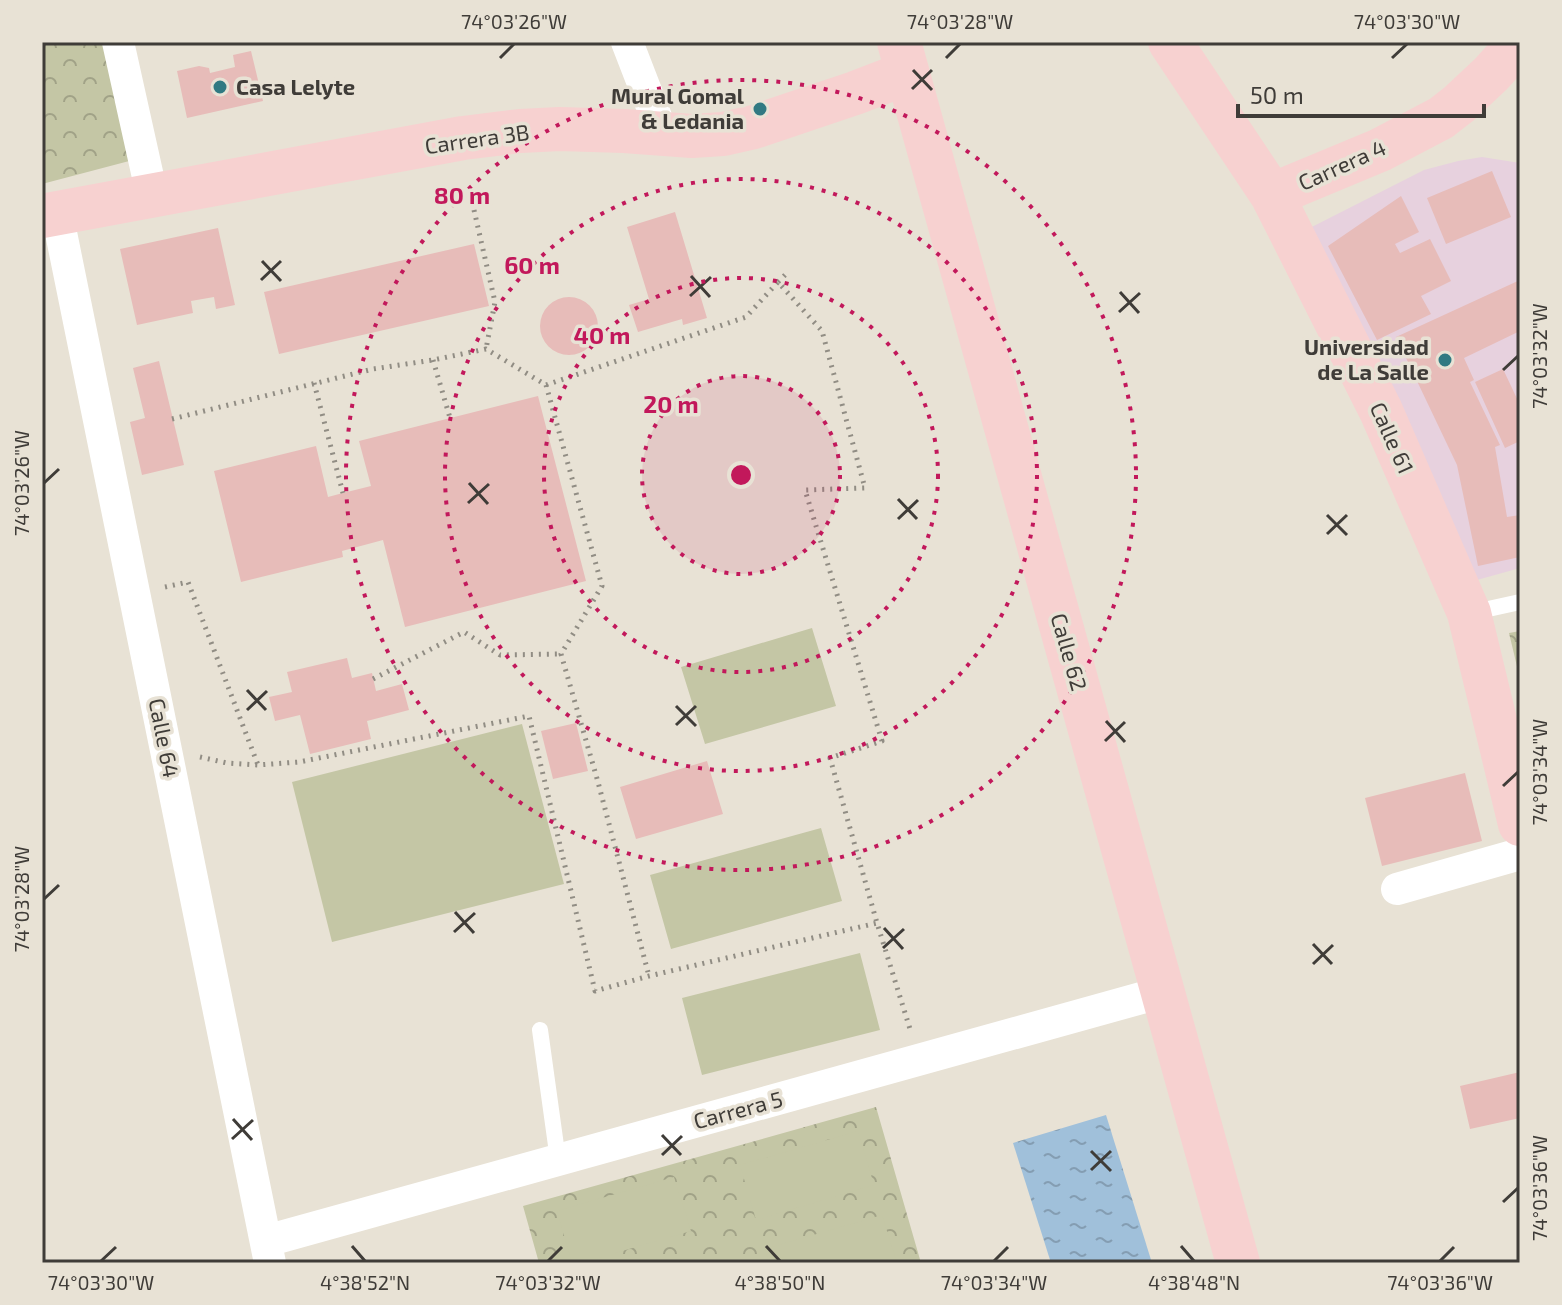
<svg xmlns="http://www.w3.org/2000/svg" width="1562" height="1305" font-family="'Exo 2',sans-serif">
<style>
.education{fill:#e7d1de}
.forest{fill:url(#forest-crowns)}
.pitch{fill:#c4c6a5}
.water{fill:url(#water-ripples)}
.building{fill:#e7bcb9}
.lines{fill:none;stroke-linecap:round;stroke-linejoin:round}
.path{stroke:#918d84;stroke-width:5;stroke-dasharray:2 6;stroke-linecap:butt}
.lane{stroke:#fff;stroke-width:16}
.street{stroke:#fff;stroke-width:32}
.secondary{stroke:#f7d1d0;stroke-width:44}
.ticks{fill:none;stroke:#3f3c38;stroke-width:3}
.ring{fill:none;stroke:#c2185b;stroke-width:4;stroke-dasharray:4 8}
.poi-dot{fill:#317982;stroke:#e8e2d5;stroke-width:3}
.labels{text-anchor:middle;stroke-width:7;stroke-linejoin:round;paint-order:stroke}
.poi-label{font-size:22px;font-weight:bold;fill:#3f3c38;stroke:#e8e2d5;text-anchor:end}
.street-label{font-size:22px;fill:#3f3c38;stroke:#e8e2d5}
.centre{fill:#c2185b;stroke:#e8e2d5;stroke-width:4}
.ring-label{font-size:24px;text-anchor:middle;font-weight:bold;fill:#c2185b;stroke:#e8e2d5;stroke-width:7;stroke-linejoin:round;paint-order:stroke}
.neatline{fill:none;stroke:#3f3c38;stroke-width:3}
.ticks-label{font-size:20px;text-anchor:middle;fill:#3f3c38}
</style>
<defs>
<pattern id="forest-crowns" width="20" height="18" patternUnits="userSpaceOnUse" patternTransform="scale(2)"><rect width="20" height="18" fill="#c4c6a5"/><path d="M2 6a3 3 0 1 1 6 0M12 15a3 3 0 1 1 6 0" fill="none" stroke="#a1a287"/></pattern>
<pattern id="water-ripples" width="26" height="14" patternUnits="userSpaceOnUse" patternTransform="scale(2)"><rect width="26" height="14" fill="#a0c0da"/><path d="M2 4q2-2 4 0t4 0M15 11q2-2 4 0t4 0" fill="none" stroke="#849db2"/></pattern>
</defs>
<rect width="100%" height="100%" fill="#e8e2d5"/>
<!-- education -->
<path class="education" d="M1482 157 1520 163V568L1477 580 1302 232 1424 170 1458 161Z"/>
<!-- forest -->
<path class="forest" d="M42 42H110L133 160 42 184Z
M1520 631V679L1509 633Z
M876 1107 921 1263H539L523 1206Z"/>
<!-- pitch -->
<path class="pitch" d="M812 628 836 706 705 744 681 667Z
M522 724 564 884 332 942 292 782Z
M821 828 842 901 671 949 650 875Z
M860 953 880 1030 702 1075 682 998Z
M858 1131 874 1185 756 1220 740 1165Z
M674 1177 691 1231 581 1263H572L557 1211Z
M882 1215 897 1263H769L765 1249Z"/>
<!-- water -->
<path class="water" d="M1106 1115 1152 1263H1051L1013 1143Z"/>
<!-- building -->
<path class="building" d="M251 51 263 101 187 118 177 71 199 66 209 68 210 73 235 67 233 55Z
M1492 171 1511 217 1446 244 1427 198Z
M1401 196 1419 232 1395 244 1400 253 1430 239 1451 281 1421 296 1431 314 1377 340 1328 246Z
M675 212 707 318 683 325 682 319 638 332 629 305 649 299 627 227Z
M218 228 235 305 216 309 214 297 191 301 193 313 137 325 120 249Z
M474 244 489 306 279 354 264 292Z
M1520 280V331L1464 358 1474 380 1470 382 1500 445 1495 447 1507 517 1520 515V557L1478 566 1457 465 1396 337Z
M540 326a29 29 0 1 1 58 0a29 29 0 1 1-58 0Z
M159 361 184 465 142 475 130 422 145 418 133 368Z
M1503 369 1520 405V441L1505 448 1475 382Z
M538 396 586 581 405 627 383 540 342 551 343 557 241 582 214 471 316 446 328 497 343 493 371 486 359 441Z
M347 658 352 678 372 673 376 691 402 684 409 710 367 721 371 739 310 754 300 715 275 721 269 697 292 692 287 672Z
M576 723 588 771 553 779 541 731Z
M707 761 723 814 636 839 620 787Z
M1465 773 1482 841 1382 866 1365 798Z
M1520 1072V1118L1470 1129 1460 1086Z"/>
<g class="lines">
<!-- path -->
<path class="path" d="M474 210 495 302 486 349
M778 282 788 272
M433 360 450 418
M314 383 343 493
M546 385 602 586 561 654 598 782 649 976
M172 419 373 369 433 360 486 349 546 385 746 317 778 282 822 331 865 488 805 490 882 741 830 758 877 923 910 1029
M165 587 188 582 258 765
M373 679 464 632 500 655 561 654
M200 757 227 763 258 765 299 762 529 716 595 991 649 976 877 923"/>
<!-- lane -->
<path class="lane" d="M1470 613 1520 602
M540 1030 558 1160"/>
<!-- street -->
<path class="street" d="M118 42 152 195
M627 42 663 135
M57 213 270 1263
M1397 889 1520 854
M266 1241 1163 992"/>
<!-- secondary -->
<path class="secondary" d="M899 42 1238 1263
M1170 42 1272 195 1381 411 1469 613 1520 824
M1272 195 1380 150 1441 118 1459 104 1491 74 1520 42
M42 216 463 138 520 131 560 129 624 131 692 136 723 134 754 127 855 93 907 73"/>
</g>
<!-- ticks -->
<path class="ticks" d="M500 58 514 44M946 58 960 44M1392 58 1407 44M913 70 932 90M912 89 932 70M262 261 281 281M691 276 710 297M261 280 281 261M1120 292 1139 313M690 296 711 277M1119 312 1140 293M1503 370 1518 356M44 483 59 469M469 483 488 504M898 499 917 519M468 503 489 484M1327 515 1347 535M898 519 918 500M1327 534 1347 515M247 690 266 710M676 706 696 726M247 710 267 691M1106 721 1125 742M676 725 696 706M1105 741 1125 722M1503 786 1518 772M44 899 59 885M455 912 474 933M884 928 903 949M454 932 475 913M1313 944 1332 964M883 948 904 929M1313 964 1333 945M233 1119 252 1140M662 1135 681 1155M232 1139 253 1120M1091 1151 1111 1171M662 1155 682 1136M1091 1170 1111 1151M1503 1202 1518 1188M352 1246 365 1261M766 1246 780 1261M1181 1246 1194 1261M101 1261 116 1247M548 1261 562 1247M994 1261 1008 1247M1440 1261 1454 1247"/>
<!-- distance rings -->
<circle cx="741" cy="475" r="99" fill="#c2185b" fill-opacity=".12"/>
<g class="ring">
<circle cx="741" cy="475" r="99"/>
<circle cx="741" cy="475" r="197"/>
<circle cx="741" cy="475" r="296"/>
<circle cx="741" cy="475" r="395"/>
</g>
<!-- markers -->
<g class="poi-dot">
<circle cx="220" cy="87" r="8"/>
<circle cx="760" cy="109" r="8"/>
<circle cx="1445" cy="360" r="8"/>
</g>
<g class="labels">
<!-- poi labels -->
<g class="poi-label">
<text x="236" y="95" text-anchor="start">Casa Lelyte</text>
<text x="744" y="104">Mural Gomal<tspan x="744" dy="25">&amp; Ledania</tspan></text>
<text x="1429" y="355">Universidad<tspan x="1429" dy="25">de La Salle</tspan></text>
</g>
<!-- street labels -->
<g class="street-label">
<text transform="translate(477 139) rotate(-8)" y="8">Carrera 3B</text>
<text transform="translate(1342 165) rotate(-24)" y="8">Carrera 4</text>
<text transform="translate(1392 438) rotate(66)" y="8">Calle 61</text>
<text transform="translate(1069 652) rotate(74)" y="8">Calle 62</text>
<text transform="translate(164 738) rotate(79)" y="8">Calle 64</text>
<text transform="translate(738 1110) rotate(-15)" y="8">Carrera 5</text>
</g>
</g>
<circle cx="741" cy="475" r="12" class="centre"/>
<g class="ring-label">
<text x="462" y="204">80 m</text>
<text x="532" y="274">60 m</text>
<text x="602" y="344">40 m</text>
<text x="671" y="413">20 m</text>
</g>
<!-- border -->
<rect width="1562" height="1305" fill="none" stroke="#e8e2d5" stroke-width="88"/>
<!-- scale -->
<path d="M1238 104v12h246v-12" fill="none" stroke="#3f3c38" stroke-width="4"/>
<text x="1250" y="104" font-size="24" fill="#3f3c38" stroke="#e8e2d5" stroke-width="6" paint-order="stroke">50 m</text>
<rect x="44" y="44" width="1474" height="1217" class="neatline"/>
<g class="ticks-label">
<text x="514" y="29">74°03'26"W</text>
<text x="960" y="29">74°03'28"W</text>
<text x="1407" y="29">74°03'30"W</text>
<text transform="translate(1540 356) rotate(-90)" y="7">74°03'32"W</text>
<text transform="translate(22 483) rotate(-90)" y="7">74°03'26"W</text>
<text transform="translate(1540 772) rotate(-90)" y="7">74°03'34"W</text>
<text transform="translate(22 899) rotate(-90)" y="7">74°03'28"W</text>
<text transform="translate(1540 1188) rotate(-90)" y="7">74°03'36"W</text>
<text x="101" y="1290">74°03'30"W</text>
<text x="365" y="1290">4°38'52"N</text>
<text x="548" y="1290">74°03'32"W</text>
<text x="780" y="1290">4°38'50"N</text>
<text x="994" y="1290">74°03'34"W</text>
<text x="1194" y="1290">4°38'48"N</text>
<text x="1440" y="1290">74°03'36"W</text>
</g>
</svg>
